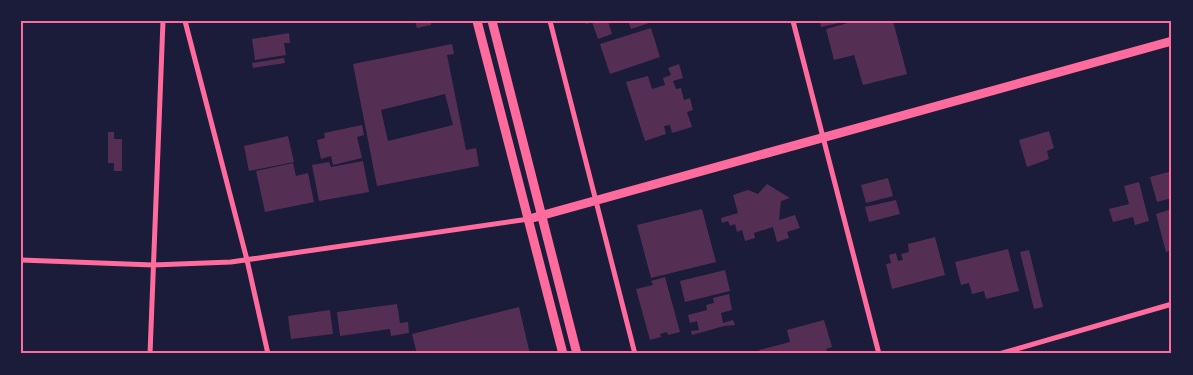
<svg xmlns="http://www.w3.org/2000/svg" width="1193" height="375" font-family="Commissioner,sans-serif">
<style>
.building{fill:#542f53;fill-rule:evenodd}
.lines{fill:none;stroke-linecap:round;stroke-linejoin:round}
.minor{stroke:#ff6b9d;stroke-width:5}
.tertiary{stroke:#ff6b9d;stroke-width:9}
.neatline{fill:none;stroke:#ff6b9d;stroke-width:2}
</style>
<rect width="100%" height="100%" fill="#1b1b3a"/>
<!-- building -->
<path class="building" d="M415 21H431V25L417 28Z
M585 21H608L612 34 598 39 592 22 586 24Z
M628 21H652V22L631 29Z
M820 21H843V22L821 27Z
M855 21H893L907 74 863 85 854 55 834 60 826 29Z
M651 28 660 57 610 74 600 44Z
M289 33 290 43H284L286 55 255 60 252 39Z
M452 44 454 54 447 55 466 150 476 148 479 166 377 186 353 64ZM445 94 453 125 388 141 381 110Z
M284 58 285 63 253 68 252 63Z
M679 64 683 78 673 81 676 89 681 88 684 100 690 98 693 110 687 112 692 127 672 133 670 125 664 126 666 134 645 141 626 82 648 76 652 89 665 85 663 78 671 75 668 68Z
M362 125 364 135 357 137 362 158 333 165 331 156 321 159 317 140 325 138 324 133Z
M1049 131 1054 148 1047 151 1049 159 1027 167 1019 140Z
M108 132H114V139H122V171H114V163H108Z
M288 136 294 162 249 171 244 146Z
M363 161 369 192 319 201 312 165 329 162 331 167Z
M293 163 296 176 308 173 314 202 265 212 256 171Z
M1172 171V198L1157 202 1150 177Z
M888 178 893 196 866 203 861 185Z
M1139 182 1149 221 1135 225 1133 217 1113 222 1109 209 1129 204 1124 186Z
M767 184 790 198 781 201 779 220 795 215 800 228 787 232 789 238 777 242 773 227 754 233 755 238 745 241 742 230 737 232 735 224 730 226 728 221 722 223 721 218 738 213 733 195 748 190 758 194Z
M896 200 900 214 869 222 865 207Z
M702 209 716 262 651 278 637 225Z
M1172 209V250L1166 252 1156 214Z
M935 237 945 275 892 289 886 264 891 263 889 255 896 253 898 261 903 260 901 254 909 252 908 244Z
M1008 249 1019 291 986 299 984 291 972 294 969 283 961 285 955 262Z
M1029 250 1043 307 1034 309 1020 252Z
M725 270 730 291 685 302 680 281Z
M665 277 680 332 668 335 667 332 660 334 661 337 650 340 636 289 653 285 651 281Z
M729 294 732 310 721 313 723 323 733 320 735 325 724 326 692 335 691 331 699 330 697 321 690 323 688 315 707 310 706 305 714 303 713 298Z
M397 304 400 323 408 322 409 333 391 336 390 329 340 336 337 312Z
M519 307 530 354H417L412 334Z
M330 310 333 334 291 339 288 316Z
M824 320 832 347 826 349 828 354H760L759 350 790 342 787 330Z"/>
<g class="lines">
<!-- minor -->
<path class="minor" d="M185 21 247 260 268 354
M550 21 635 354
M793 21 879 354
M21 260 153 265 231 262 529 219
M150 354 163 21
M999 354 1172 304"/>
<!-- tertiary -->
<path class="tertiary" d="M477 21 563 354
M492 21 577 354
M529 219 1172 41"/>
</g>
<!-- border -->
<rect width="1193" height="375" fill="none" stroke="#1b1b3a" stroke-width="45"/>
<rect x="22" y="22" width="1148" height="330" class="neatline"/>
</svg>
